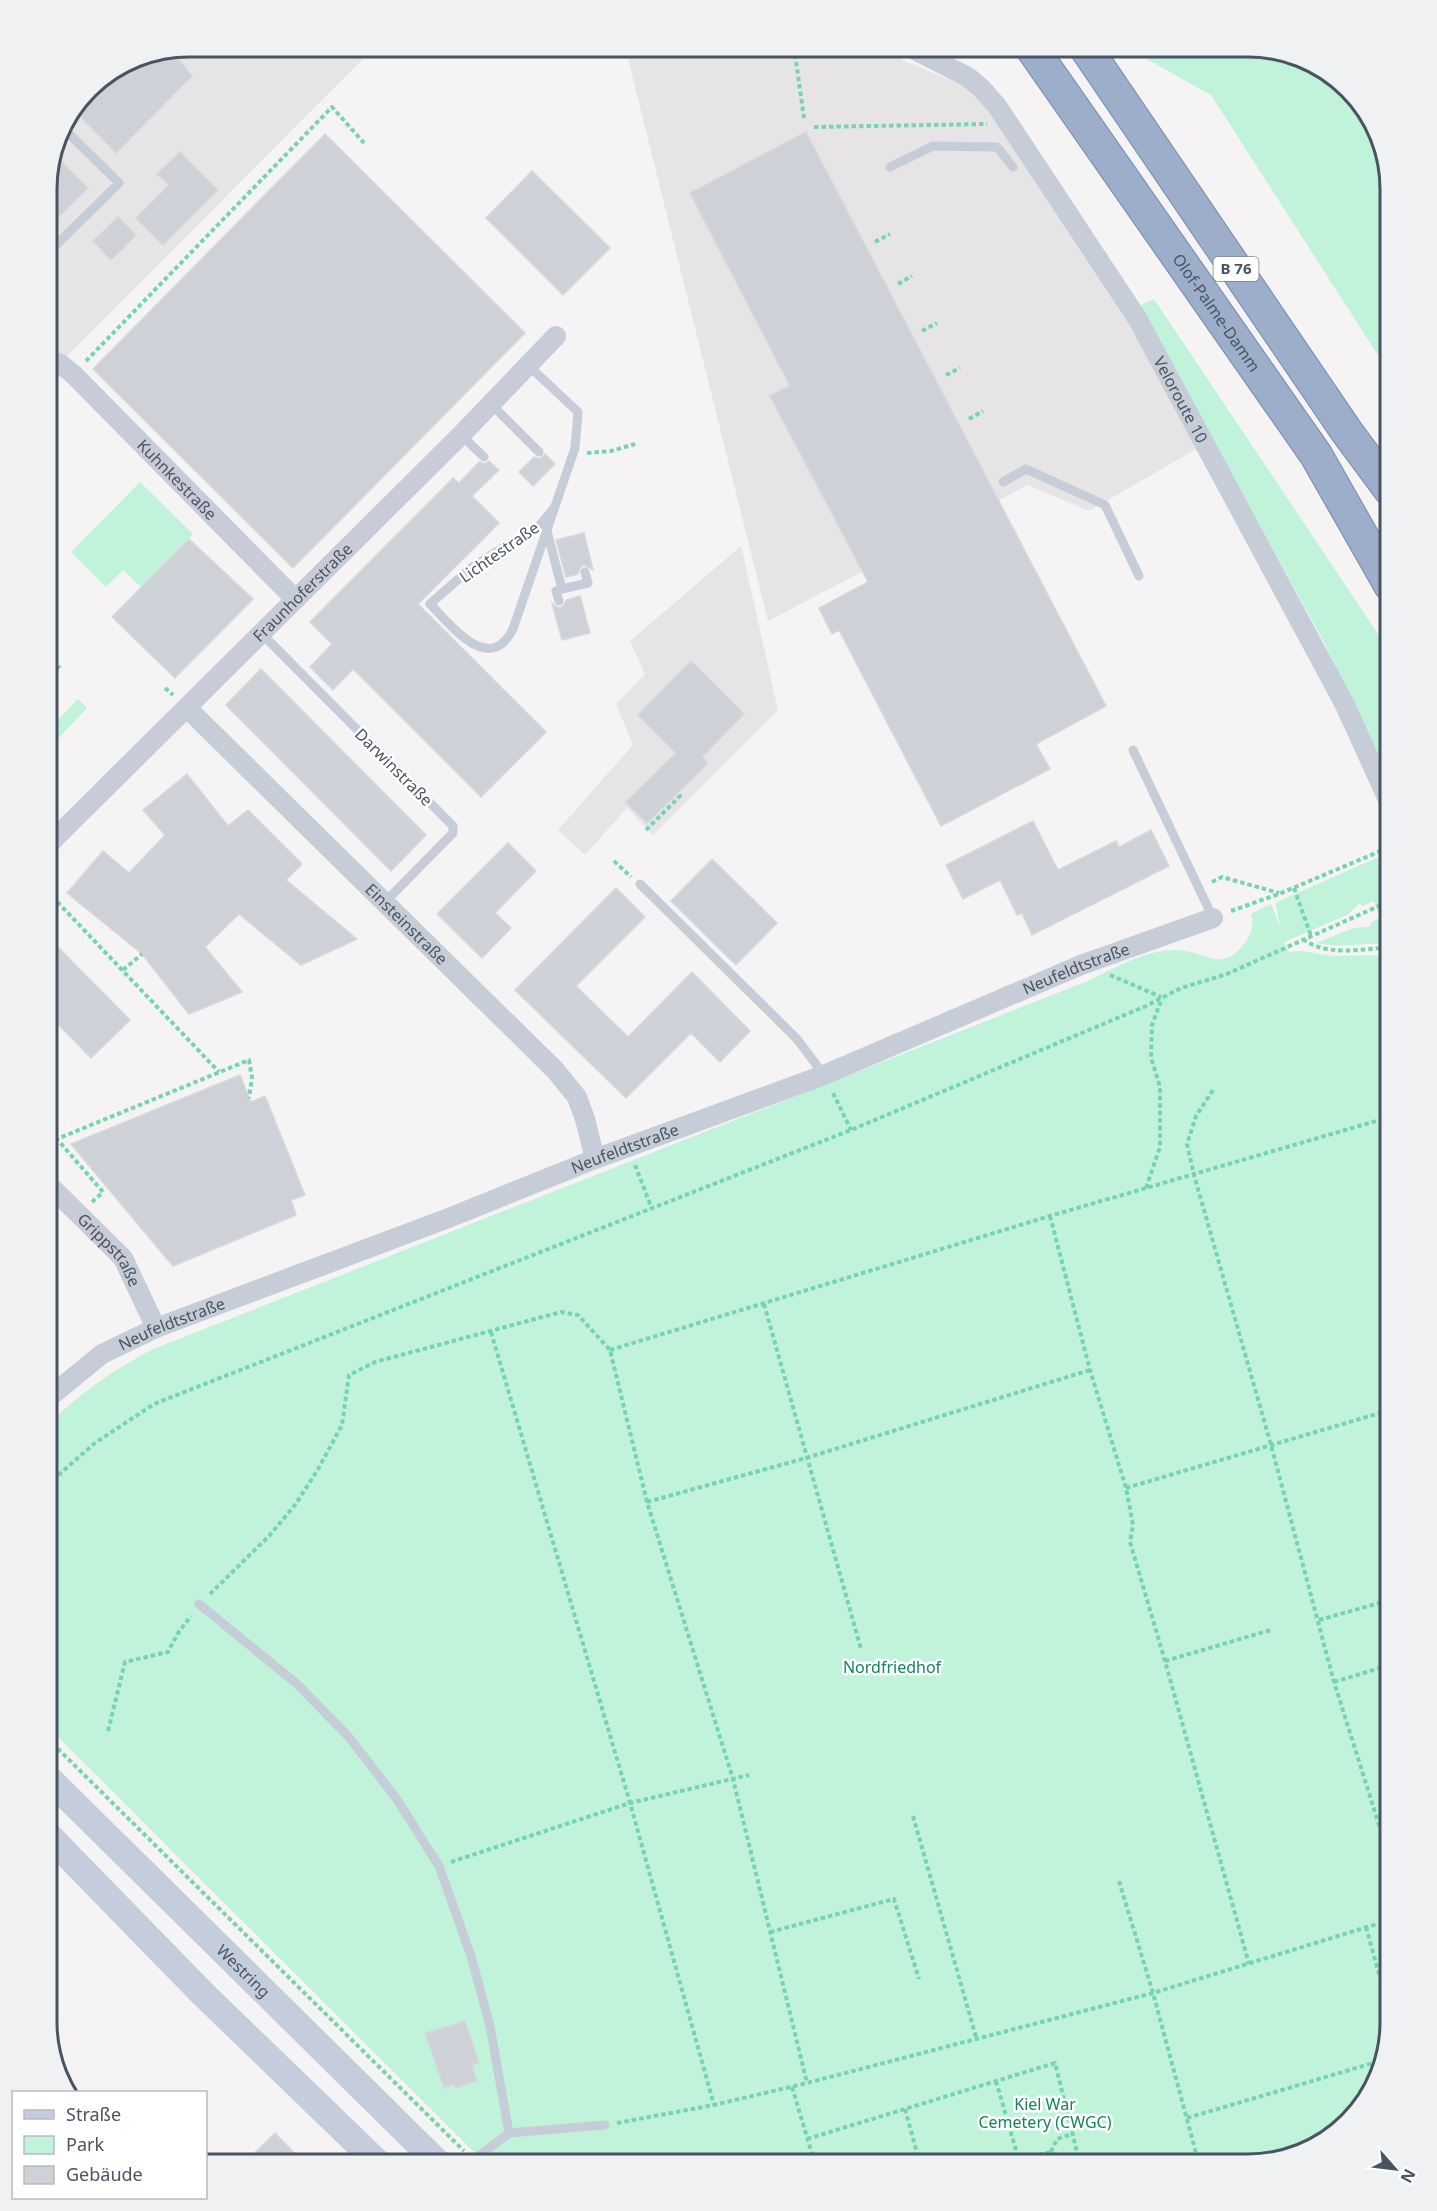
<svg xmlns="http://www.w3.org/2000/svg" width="1437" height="2211" font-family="'Noto Sans',sans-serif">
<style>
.education{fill:#e6e4e5}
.green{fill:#c1f3da}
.building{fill:#cfd1d8;stroke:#d7d8de;stroke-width:1.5}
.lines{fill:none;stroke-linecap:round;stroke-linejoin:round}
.trunk-casing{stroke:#7389af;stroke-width:34}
.path{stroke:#76d4b1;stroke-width:4;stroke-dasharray:4.5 3;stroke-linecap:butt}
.service{stroke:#c6cdd8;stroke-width:9}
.minor{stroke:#c6cdd8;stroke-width:20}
.secondary{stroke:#c5cddc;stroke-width:27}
.trunk{stroke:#9caeca;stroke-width:32}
.labels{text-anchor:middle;stroke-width:5;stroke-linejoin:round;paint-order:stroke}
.shield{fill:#fff;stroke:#808791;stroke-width:1.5}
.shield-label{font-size:15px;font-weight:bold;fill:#495362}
.street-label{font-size:16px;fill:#495362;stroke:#fff}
.park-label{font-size:16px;fill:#128559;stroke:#fff}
.rim{fill:none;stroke:#495362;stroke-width:3}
</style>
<rect width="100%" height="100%" fill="#f5f3f3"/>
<!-- education -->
<path class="education" d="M189 47H375L47 376V180L58 134 89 88 135 57Z
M625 47H894L902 60 967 87 989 107 1112 294 1198 448 1089 511 1028 485 768 621Z
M741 546 778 710 653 835 627 808 585 855 558 830 633 745 616 704 645 674 630 641Z"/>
<!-- green -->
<path class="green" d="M1139 47H1257L1319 66 1372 118 1390 189V374L1211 95 1145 58Z
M1154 299 1390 652V789L1324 642 1139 306Z
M140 482 193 534 141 587 123 570 106 587 71 552Z
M78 699 87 708 54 743 47 735V731Z
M1390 852V943L1337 946 1316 943 1353 928 1369 927 1372 922 1381 917 1373 901 1363 906 1359 904 1347 915 1284 942 1289 952 1302 951 1333 956 1390 955V2022L1371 2093 1319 2146 1248 2164H586L573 2153 556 2164H486L47 1726V1426C78 1394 112 1371 151 1350L1088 981C1109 971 1135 956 1157 952 1166 950 1176 949 1185 951 1209 955 1224 971 1244 944 1251 935 1254 926 1251 914L1271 904 1280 927 1276 904 1279 901Z"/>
<!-- building -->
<path class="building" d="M171 50 192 76 116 153 74 110 89 88 135 57Z
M806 132 1106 706 1036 744 1050 769 941 826 839 630 832 634 819 608 868 582 770 396 790 386 690 193Z
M325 134 525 333 293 568 93 369Z
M180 152 218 190 163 245 136 218 169 185 157 174Z
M53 153 88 188 47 229V180Z
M532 171 610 248 563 295 486 218Z
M118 217 136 235 111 260 93 241Z
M545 454 555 464 533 486 519 472 534 457 540 459Z
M489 461 499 470 472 496 499 523 418 604 546 732 481 797 353 669 333 690 310 667 332 644 310 622 453 478 459 483 479 462 485 464Z
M584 533 593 570 584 565 580 568 578 574 566 577 556 540Z
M189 539 253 599 175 678 112 617Z
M580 596 590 633 562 640 552 603 555 606 560 608 564 605 566 600Z
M691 661 744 714 702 757 708 763 647 823 626 802 676 753 638 715Z
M261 669 426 835 391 871 226 705Z
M187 774 228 826 248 810 302 864 286 880 357 939 301 965 239 914 205 947 242 992 189 1014 142 954 67 893 103 851 129 873 165 835 143 810Z
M1033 821 1058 870 1116 841 1119 847 1151 830 1169 866 1032 935 1022 913 1017 915 1000 880 963 899 946 865Z
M508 843 536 871 495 913 511 928 482 958 437 914Z
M712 859 777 923 736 965 671 901Z
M616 888 645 917 576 986 628 1037 692 972 750 1031 720 1062 691 1033 626 1098 515 990Z
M47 936 130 1020 91 1058 47 1013Z
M240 1075 251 1102 265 1096 305 1195 291 1200 296 1215 173 1266 71 1144Z
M465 2021 479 2063 472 2065 477 2081 455 2088 454 2084 444 2088 425 2033Z
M275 2133 305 2164H243Z"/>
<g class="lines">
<defs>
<g id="trunk">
<path id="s8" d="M1031 47 1316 455 1390 585"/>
<path d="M1085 47 1347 432 1390 490"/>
</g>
</defs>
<!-- trunk casing -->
<use href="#trunk" class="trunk-casing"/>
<!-- path -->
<path class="path" d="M794 47 804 118
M814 127 987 124
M875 242 890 234
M898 284 912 276
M922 331 937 323
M86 361 332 107 364 143
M946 375 960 368
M969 419 983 411
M587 453 611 451 635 444
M47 656 60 668
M165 688 173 695
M646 830 680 796 677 793
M614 861 631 877
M1212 882 1222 877 1279 893
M1294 888 1311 936
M47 891 219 1072
M1231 911 1279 894 1390 847
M1303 939C1326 957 1364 949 1390 947
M123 970 142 954
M1110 975 1161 997
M1213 1090 1196 1116 1187 1144 1194 1175 1271 1445 1334 1682 1390 1860
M833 1093 851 1130
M635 1165 652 1209
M1146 1188 1160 1147V1087L1151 1057 1152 1025 1162 998
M92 1202 103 1192 57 1139 249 1060 252 1078 249 1098
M1050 1216 1090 1370 1126 1488 1133 1525 1130 1542 1165 1661 1249 1964
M764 1304 861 1649
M491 1332 630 1803 714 2105
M610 1350 1050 1216 1390 1117
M47 1485 95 1443 154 1404 851 1130 1146 1006 1181 988 1227 974 1390 901
M1126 1488 1390 1410
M647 1502 806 1458 1090 1370
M210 1594 269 1536 295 1505 317 1471 342 1425 349 1375 375 1362 561 1312 578 1315 610 1350 647 1502 733 1779 807 2083
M1319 1620 1390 1600
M1165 1661 1271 1630
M1334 1682 1390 1665
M108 1731 125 1662 168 1652 178 1633 191 1616
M47 1738 464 2151
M913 1816 976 2037
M451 1862 630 1803 749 1775
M1119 1881 1153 1993 1199 2164
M1366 1927 1390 2014
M770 1932 894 1899 919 1979
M996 2081 1020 2164
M792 2087 815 2164
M905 2109 920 2164
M1187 2118 1380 2061
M617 2123 714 2105 807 2083 1153 1993 1390 1920
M807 2139 1055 2063 1080 2164
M1051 2152 1057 2139 1072 2134
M1002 2164 1051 2152 1061 2160 1078 2156"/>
<!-- service -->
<path class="service" d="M890 167 933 146 997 147 1013 167
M47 254 119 183 62 127
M47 351 59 363
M529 366 578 412 575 448 513 629C489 676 451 625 430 604L472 567 540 525 555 507
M491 404 539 452
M461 435 484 457
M1003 482 1026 469 1105 505 1139 576
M547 531 562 589 588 583 585 572
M559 601 556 591 562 589
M262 634 453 826V833L385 902
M1133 750 1213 918
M640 884 797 1039 824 1075
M199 1604 297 1684 348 1736 396 1798 439 1866 471 1956 490 2026 509 2133 468 2164
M509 2133 605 2125"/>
<!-- minor -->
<g class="minor">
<path id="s1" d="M909 47 968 77 981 88 997 106 1137 318 1345 705 1390 804"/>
<path id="s2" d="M59 363 73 374 295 599"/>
<path id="s3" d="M187 708 555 1070 577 1097 585 1119 595 1159"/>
<path id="s4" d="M47 846 461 435 556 336"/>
<path id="s5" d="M47 1183 123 1258 156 1328"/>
<path id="s6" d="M47 1399 102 1354 156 1328 446 1219 595 1159 824 1075 1081 965 1213 918"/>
</g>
<!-- secondary -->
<g class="secondary">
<path id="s7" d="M47 1777 439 2164"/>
<path d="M47 1834 202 1993 379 2164"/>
</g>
<!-- trunk -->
<use href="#trunk" class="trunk"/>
</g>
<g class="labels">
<!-- shield labels -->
<rect class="shield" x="1213.5" y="257" width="45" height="24" rx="4.5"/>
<g class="shield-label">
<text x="1236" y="274">B 76</text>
</g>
<!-- street labels -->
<g class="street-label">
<text dy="6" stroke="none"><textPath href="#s8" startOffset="324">Olof-Palme-Damm</textPath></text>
<text dy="6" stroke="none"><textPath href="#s1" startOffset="454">Veloroute 10</textPath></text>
<text dy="6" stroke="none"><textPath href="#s2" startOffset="166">Kuhnkestraße</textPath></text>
<text transform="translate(499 552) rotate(-35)" y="6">Lichtestraße</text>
<text dy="6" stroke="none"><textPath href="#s4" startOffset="360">Fraunhoferstraße</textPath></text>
<text transform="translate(394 767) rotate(45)" y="6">Darwinstraße</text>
<text dy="6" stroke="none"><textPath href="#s3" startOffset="308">Einsteinstraße</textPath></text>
<text dy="6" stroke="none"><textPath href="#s6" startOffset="1119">Neufeldtstraße</textPath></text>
<text dy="6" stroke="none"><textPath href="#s6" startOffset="633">Neufeldtstraße</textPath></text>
<text dy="6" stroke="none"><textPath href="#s5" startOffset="92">Grippstraße</textPath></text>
<text dy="6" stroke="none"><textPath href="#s6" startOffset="147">Neufeldtstraße</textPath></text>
<text dy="6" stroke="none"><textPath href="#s7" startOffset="276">Westring</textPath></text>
</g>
<!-- park labels -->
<g class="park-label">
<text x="892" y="1673">Nordfriedhof</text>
<text x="1045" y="2110">Kiel War<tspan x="1045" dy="18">Cemetery (CWGC)</tspan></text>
</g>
</g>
<!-- crop -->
<path d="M0 0H1437V2211H0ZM189 57H1248A132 132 0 0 1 1380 189V2022A132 132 0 0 1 1248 2154H189A132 132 0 0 1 57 2022V189A132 132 0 0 1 189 57Z" fill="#f0f1f2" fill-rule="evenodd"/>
<path class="rim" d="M189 57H1248A132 132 0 0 1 1380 189V2022A132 132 0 0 1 1248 2154H189A132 132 0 0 1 57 2022V189A132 132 0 0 1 189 57Z"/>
<!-- legend -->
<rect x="12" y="2091" width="195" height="108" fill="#ffffff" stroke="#b6bac0" stroke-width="1.5"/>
<rect x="24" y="2110" width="30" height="9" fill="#c5cddc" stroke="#b6bac0" stroke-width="1.5"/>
<text x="66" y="2121" font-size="18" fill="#495362">Straße</text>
<rect x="24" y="2136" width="30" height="18" fill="#c1f3da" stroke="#b6bac0" stroke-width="1.5"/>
<text x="66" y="2151" font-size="18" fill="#495362">Park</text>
<rect x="24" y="2166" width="30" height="18" fill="#cfd1d8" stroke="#b6bac0" stroke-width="1.5"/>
<text x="66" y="2181" font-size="18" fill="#495362">Gebäude</text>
<!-- north arrow -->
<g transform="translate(1395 2169) rotate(118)" stroke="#ffffff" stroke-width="4.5" paint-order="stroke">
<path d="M0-4.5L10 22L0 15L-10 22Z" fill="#495362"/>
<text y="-9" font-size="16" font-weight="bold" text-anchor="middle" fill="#495362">N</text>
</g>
</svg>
